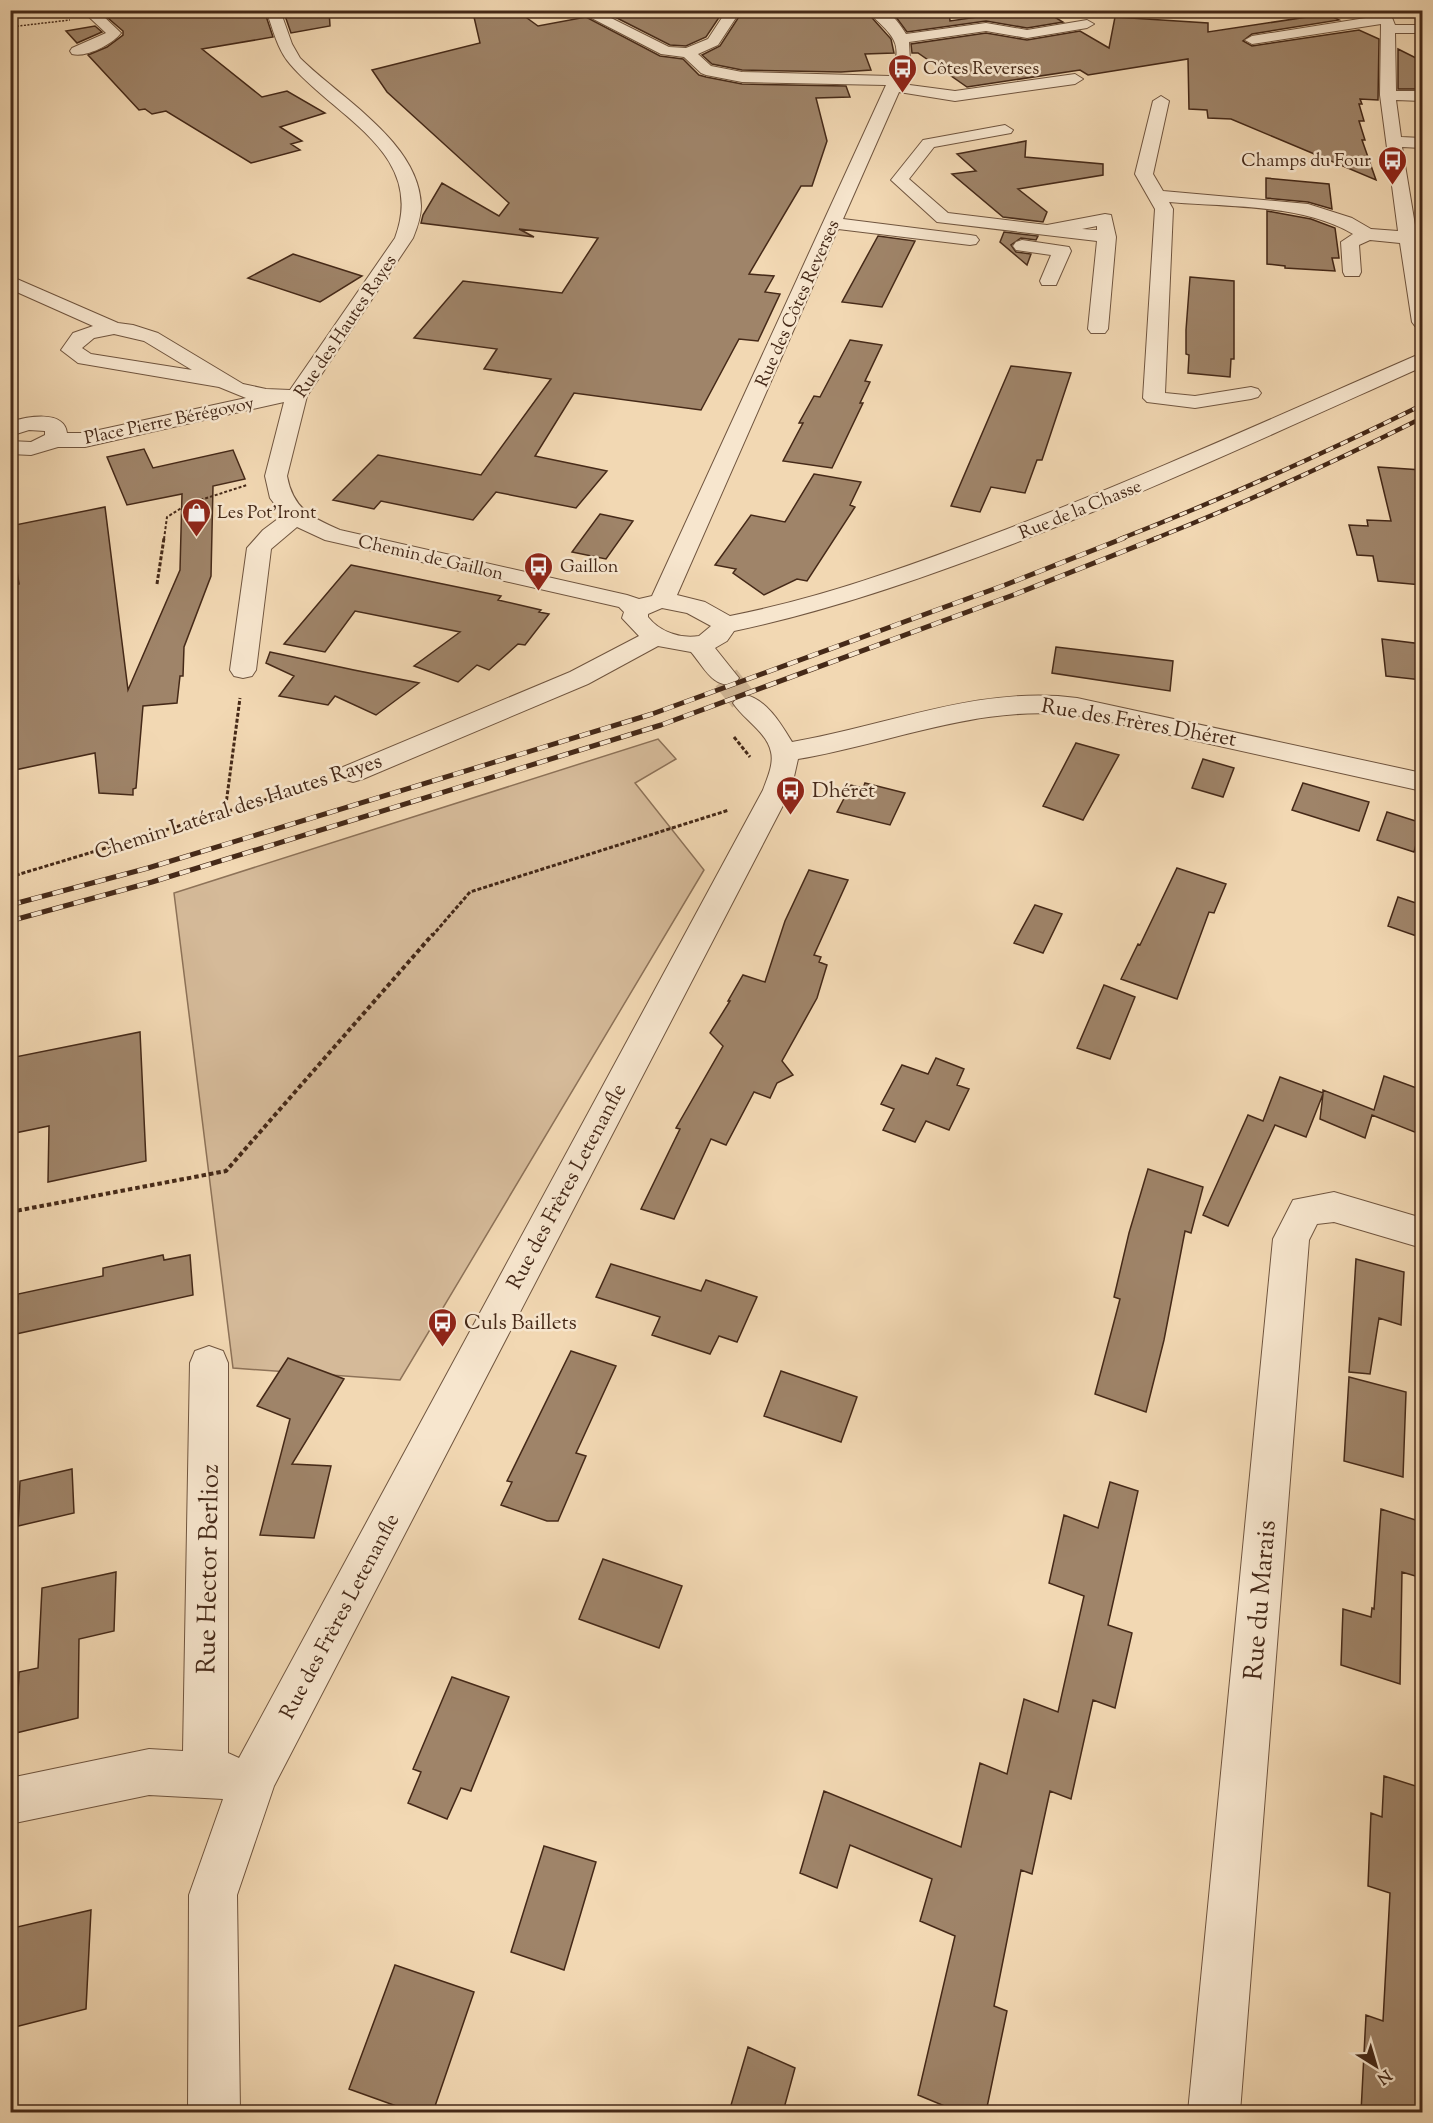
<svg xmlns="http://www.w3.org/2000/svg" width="1433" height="2123" font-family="'Sorts Mill Goudy',serif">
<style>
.green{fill:#d5ba99;stroke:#8d7258;stroke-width:1.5}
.building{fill:#9f8469;stroke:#452918;stroke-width:1.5}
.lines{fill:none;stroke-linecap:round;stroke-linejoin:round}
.minor-tunnel{stroke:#cfb594;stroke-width:27;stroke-dasharray:27 14;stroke-linecap:butt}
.minor-casing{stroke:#70553f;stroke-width:2}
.path-far3{stroke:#452918;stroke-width:1.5;stroke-dasharray:2 1.5;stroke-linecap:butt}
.path-far2{stroke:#452918;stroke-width:2;stroke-dasharray:3 2;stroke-linecap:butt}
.path-far1{stroke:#452918;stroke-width:3;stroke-dasharray:4 2;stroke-linecap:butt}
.path{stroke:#452918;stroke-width:4;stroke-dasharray:4.5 3;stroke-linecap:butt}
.minor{fill:#f7e6ce;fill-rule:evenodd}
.rail-far1-casing{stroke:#452918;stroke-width:4.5}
.rail-casing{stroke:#452918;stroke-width:5}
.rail-far1{stroke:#f7e6ce;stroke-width:3;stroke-dasharray:8;stroke-linecap:butt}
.rail{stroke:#f7e6ce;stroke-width:4;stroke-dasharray:11;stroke-linecap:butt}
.labels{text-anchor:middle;stroke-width:5;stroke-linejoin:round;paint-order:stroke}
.far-poi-label{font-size:18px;fill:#452918;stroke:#f7e6ce;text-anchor:start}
.far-street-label{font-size:18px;fill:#452918;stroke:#f7e6ce}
.street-label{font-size:21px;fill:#452918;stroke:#f7e6ce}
.poi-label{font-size:21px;fill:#452918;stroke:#f7e6ce;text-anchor:start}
.near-street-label{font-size:26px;fill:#452918;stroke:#f7e6ce}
</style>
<rect width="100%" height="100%" fill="#f2d8b3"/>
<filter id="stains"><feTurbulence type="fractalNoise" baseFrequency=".00333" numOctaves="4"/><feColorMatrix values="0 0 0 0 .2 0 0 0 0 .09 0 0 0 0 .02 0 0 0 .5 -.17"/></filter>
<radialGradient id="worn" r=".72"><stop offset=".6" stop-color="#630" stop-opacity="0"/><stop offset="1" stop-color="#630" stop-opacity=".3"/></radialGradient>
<!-- green -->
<path class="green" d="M658 739 676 759 635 783 704 870 400 1380 233 1368 174 893Z"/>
<!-- building -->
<path class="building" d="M138 10H264L273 37 202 49 262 97 287 91 325 113 280 127 302 141 291 144 300 150 251 163 166 111 152 114 145 109 139 110 88 55 107 47 123 35V31L108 18Z
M283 10H329L330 26 291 33Z
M516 10 538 26 586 17 660 56 683 59 699 75 706 77 742 84 846 86 850 97 816 98 827 141 812 186H801L749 274 774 276 765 292 780 294 758 341 739 339 701 410 574 393 535 456 607 471 576 508 496 492 473 520 381 501 374 509 333 500 378 455 481 475 551 379 484 369 497 349 414 338 463 281 562 293 598 238 519 229 534 237 421 223 423 215 442 183 499 216 509 203 387 92 372 70 480 43 474 17Z
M622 10H640L649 15 704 11 706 14 722 13 706 37 686 46 670 45 607 13Z
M793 10H865L891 39 894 53 865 54 871 70 841 72 742 70 712 64 702 55 720 46 742 12Z
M887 10H949L950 21 1026 10H1043L1063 22 1027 28 986 21 907 32 896 17Z
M1327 14 1339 20 1252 34 1243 41 1252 46 1359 30 1379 39 1378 100 1360 99 1362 104H1359L1364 121H1359L1365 140H1362L1376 180 1231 119 1208 118 1207 110 1189 109 1188 59 1088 75 1080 70 967 87 918 53H912L911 44 986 33 1027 40 1080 31 1109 48 1115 17 1208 23V32Z
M95 26 102 32 77 43 66 31Z
M1398 49 1422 61V89H1398Z
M1026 141 1025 157 1103 164V175L1018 189 1047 212 1043 222 1003 217 952 174 976 171 957 154Z
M1266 178 1329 184 1332 209 1308 202 1266 198Z
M1267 211 1311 219 1335 228 1339 258H1332L1335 271 1285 268V266L1267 264Z
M1004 232 1038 236 1036 240 1021 238 1011 245 1016 252 1031 254 1027 265 1000 242Z
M878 236 915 241 882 307 842 302Z
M293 254 362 276 320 302 248 278Z
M1190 277 1234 281V359H1231L1230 377 1188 373 1189 355 1186 354V330Z
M850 340 882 345 865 381 870 382 860 403H863L832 468 783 461 803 423H799L814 396 820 397Z
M1011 366 1071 373 1042 460H1037L1025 493 991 487 980 512 951 506Z
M144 449 153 468 233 450 245 479 213 486 211 576 184 647 183 676H180L177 703 143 706 136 788 133 789V795L99 793 95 753 10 771V586L19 584 10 526 105 507 128 690 180 570 182 494 127 505 107 457Z
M1378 467 1422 470V585L1378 581 1373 556 1357 555 1349 525 1368 526 1367 520 1391 521Z
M814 474 861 482 850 505 855 507 807 581 797 579 764 595 733 573 736 569 715 565 751 515 785 522Z
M600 514 633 521 606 559 572 552Z
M351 565 501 596 498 600 541 610 539 612 549 614 525 645 518 644 489 670 477 665 458 682 414 666 460 632 355 611 325 652 284 644Z
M1382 639 1422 644V680L1386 676Z
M1056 647 1173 661 1170 691 1052 673Z
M270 652 354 670 419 683 376 715 335 696 328 705 279 696 294 676 266 663Z
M1076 743 1119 755 1083 820 1043 806Z
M1203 759 1234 768 1223 797 1192 788Z
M865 783 905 793 890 825 837 812 851 785 863 788Z
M1303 783 1369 802 1359 831 1292 810Z
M1387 812 1422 823 1414 852 1377 840Z
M1177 868 1226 884 1214 913 1209 912 1177 999 1121 979 1138 944 1140 945Z
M809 870 848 880 814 955 821 957 819 962 827 965 817 998 782 1061 793 1075 777 1083 770 1098 754 1092 726 1145 711 1139 674 1219 641 1209 680 1129 676 1128 723 1046 710 1033 730 1001H728L743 975 765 982 785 921Z
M1398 897 1422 905V938L1388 926Z
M1035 905 1062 914 1043 953 1014 943Z
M1104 985 1135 997 1110 1059 1077 1048Z
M140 1032 146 1161 48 1182 49 1126 10 1134V1058Z
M936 1058 964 1069 957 1085 969 1089 949 1130 926 1121 915 1142 883 1130 894 1109 881 1104 902 1065 928 1074Z
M1384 1076 1422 1090V1135L1372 1115 1365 1138 1320 1119 1323 1094 1306 1137 1275 1125 1228 1226 1203 1215 1248 1115 1263 1121 1280 1077 1323 1093V1090L1374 1110Z
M1148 1169 1203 1187 1191 1233 1185 1231 1164 1340 1146 1412 1095 1394 1120 1299 1114 1297 1129 1233Z
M163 1255 164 1260 190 1255 193 1295 16 1334 18 1294 103 1276V1268Z
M1356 1259 1404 1272 1401 1325 1379 1318 1370 1374 1349 1372Z
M611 1264 701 1291 706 1280 757 1297 737 1342 719 1336 710 1354 652 1335 660 1317 596 1297Z
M571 1351 616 1366 576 1453 586 1456 558 1521H547L501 1505 512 1482 507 1481Z
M288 1358 344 1379 292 1464 331 1466 314 1538 260 1535 290 1419 257 1406Z
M781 1371 857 1397 841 1442 764 1416Z
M1349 1377 1406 1392 1403 1477 1344 1461Z
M72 1469 74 1513 18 1526 20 1481Z
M1110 1482 1138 1491 1108 1625 1132 1633 1115 1708 1093 1700 1071 1799 1050 1791 1032 1874 1021 1870 994 2006 1007 2011 986 2112H959L918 2095 955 1936 920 1921 932 1879 850 1845 837 1888 800 1873 824 1791 961 1847 980 1763 1007 1774 1024 1699 1058 1712 1084 1596 1049 1583 1064 1515 1098 1528Z
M1381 1509 1422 1522V1578L1402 1572 1400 1684 1341 1665 1343 1609 1371 1617 1372 1608 1374 1609Z
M603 1559 682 1586 659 1648 579 1619Z
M116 1572 114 1631 79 1639 78 1718 16 1733 19 1672 38 1668 42 1588Z
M452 1677 509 1697 471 1791 461 1788 447 1819 408 1803 421 1772 413 1769Z
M1384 1776 1422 1788V2112H1361L1366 2015 1383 2021 1390 1893 1368 1886 1371 1813 1382 1817Z
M544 1846 596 1862 564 1970 511 1952Z
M91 1910 86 2009 11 2028 17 1927Z
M395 1965 474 1992 433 2112H413L349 2089Z
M748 2047 795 2068 783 2112H729Z"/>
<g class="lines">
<!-- minor-tunnel -->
<path class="minor-tunnel" d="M726 678 746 703"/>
<defs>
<path id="minor" d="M266 10H280L292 44 300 58C340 98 420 143 421 206 421 217 417 228 413 238L307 396 287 476C293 509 312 518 340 530L627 595 639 599 652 596 886 85 742 82 706 75 701 73 684 57 661 54 576 10H595L669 47 686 48 708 39 727 10H741L718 45 698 54 711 66 742 72 890 76C907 39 888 34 867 10 889 10 894 15 906 34L986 23 1027 30 1087 20 1094 24 1087 28 1027 38 986 31 909 42 910 62 902 84 955 91 1075 74 1083 79 1075 84 955 101 899 92 843 219 970 235 976 236 979 240 976 244 970 245 838 229 677 595 705 602 730 616C821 598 907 567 994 534 1136 480 1275 417 1415 356L1422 354V367C1286 428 1150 491 1010 545 920 579 829 611 734 631L727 641 715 648 739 678 735 684C713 689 704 667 691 652L658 646 588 684 363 779 353 782 343 779 339 773 343 767 570 672 639 636 622 618 624 612 619 607 325 540 297 527 271 549 256 670 252 676 243 678 234 676 230 670 247 548 263 530 283 515 270 498 265 476 284 402 85 447H58L31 455 10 454V441L31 442 45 435V431L29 430 10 436V422C26 417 64 409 67 433H85L246 398 219 387 78 363 61 350 73 333 93 326 10 289V276L118 323 133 325 158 333 243 384 266 389 290 390 395 238C427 153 336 118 290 64 277 49 273 29 266 10ZM114 334 144 341 192 370 91 354 82 348 94 338ZM662 608 687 613 711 626 699 636C680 639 660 632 648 617V614Z
M1152 10H1176V11L1169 15 1154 13Z
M1375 10H1389L1395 25H1422V33H1395L1396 91H1422V101L1396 100 1401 137 1422 138V148L1402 147 1422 267V328L1415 326 1412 322 1400 243 1370 240 1359 245 1361 272 1359 276H1345L1343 272 1341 242 1353 234C1303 204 1227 207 1169 202L1173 209 1165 393 1195 396 1251 387 1258 389 1261 393 1258 397 1251 399 1195 408 1147 402 1143 398 1155 209 1135 174 1153 101 1161 96 1169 101 1153 174 1163 191 1308 204 1352 218 1371 229 1398 231 1380 95 1381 24 1252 44 1245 40 1252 36 1378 16Z
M96 13 101 14 121 33C113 44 86 58 72 54L70 51 72 48 106 33 89 17Z
M1005 125 1013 130 1011 133 934 147 909 179 948 213 1047 225 1105 214 1111 215 1116 237 1108 329 1105 333H1091L1088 329 1097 241 937 222 891 180 923 140ZM1097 226V230L1082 229Z
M1022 240 1069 247 1071 251 1056 285H1042L1040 281 1051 255 1016 250 1013 246 1016 242Z
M746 695C767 700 781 724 792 742 887 726 980 685 1077 698L1422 773V791L1093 718C990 699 898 742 798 759L791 790 274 1786 237 1895 240 2112H188L189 1895 223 1799 149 1795 10 1824V1778L149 1749 183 1751 190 1363 195 1351 209 1346 223 1351 228 1363V1753L239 1758 763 790C767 779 774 764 771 752 767 732 743 719 733 703L737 697Z
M1334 1192 1422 1218V1248L1334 1222 1317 1224 1309 1240 1240 2112H1188L1273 1239 1293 1200Z"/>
</defs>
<!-- minor casing -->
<use href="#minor" class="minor-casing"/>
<!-- path-far3 -->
<path class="path-far3" d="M10 27 70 20"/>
<!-- path-far2 -->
<path class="path-far2" d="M164 539 167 517 188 504 247 485"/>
<!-- path-far1 -->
<path class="path-far1" d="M157 584 164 538
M734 737 750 757
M225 812 240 698
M10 877 324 782
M432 936 470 892 729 810"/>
<!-- path -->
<path class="path" d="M10 1212 226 1171 433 934"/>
<!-- minor -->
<use href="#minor" class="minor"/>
<defs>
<path id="rail-far1" d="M1120 539C1223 499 1323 454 1422 405
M1154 539C1245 503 1334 462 1422 418"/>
<path id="rail" d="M10 905 148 868 652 714 1005 585 1124 538
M10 921 152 882 661 725 1016 594 1157 538"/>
</defs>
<!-- rail-far1 casing -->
<use href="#rail-far1" class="rail-far1-casing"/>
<!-- rail casing -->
<use href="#rail" class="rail-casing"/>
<!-- rail-far1 -->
<use href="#rail-far1" class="rail-far1"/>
<!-- rail -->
<use href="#rail" class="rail"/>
</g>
<!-- icons -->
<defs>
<symbol id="bus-pin" viewBox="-11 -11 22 30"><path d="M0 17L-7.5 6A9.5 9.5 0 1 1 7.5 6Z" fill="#8f2418" stroke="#f7e6ce"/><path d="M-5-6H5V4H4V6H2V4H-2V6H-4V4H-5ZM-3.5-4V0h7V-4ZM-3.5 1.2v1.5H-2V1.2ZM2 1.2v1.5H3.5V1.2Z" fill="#fff"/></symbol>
<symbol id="shop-pin" viewBox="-11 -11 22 30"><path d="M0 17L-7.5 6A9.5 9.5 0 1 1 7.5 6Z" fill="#8f2418" stroke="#f7e6ce"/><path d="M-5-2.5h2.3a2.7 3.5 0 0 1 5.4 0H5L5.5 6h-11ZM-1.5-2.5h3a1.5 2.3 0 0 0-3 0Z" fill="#fff"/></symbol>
</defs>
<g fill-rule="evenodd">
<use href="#bus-pin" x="886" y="52" width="33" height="45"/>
<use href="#bus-pin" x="1376" y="144" width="33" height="45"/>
<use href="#shop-pin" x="180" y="496" width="33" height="45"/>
<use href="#bus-pin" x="522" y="550" width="33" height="45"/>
<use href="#bus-pin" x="774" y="774" width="33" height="45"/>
<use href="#bus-pin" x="426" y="1306" width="33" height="45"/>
</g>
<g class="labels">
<!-- far-poi labels -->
<g class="far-poi-label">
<text x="923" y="74">Côtes Reverses</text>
<text x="1371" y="166" text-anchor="end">Champs du Four</text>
<text x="217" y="518">Les Pot’Iront</text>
<text x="560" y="572">Gaillon</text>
</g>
<!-- far-street labels -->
<g class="far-street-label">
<text transform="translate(797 303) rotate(-66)" y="6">Rue des Côtes Reverses</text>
<text transform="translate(345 326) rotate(-56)" y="6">Rue des Hautes Rayes</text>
<text transform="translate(169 420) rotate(-12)" y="6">Place Pierre Bérégovoy</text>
<text transform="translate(1080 509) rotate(-22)" y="6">Rue de la Chasse</text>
<text transform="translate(431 557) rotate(13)" y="6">Chemin de Gaillon</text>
</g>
<!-- street labels -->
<g class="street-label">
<text transform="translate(1139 722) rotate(10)" y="7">Rue des Frères Dhéret</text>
<text transform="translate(238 806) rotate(-18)" y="7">Chemin Latéral des Hautes Rayes</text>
<text transform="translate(566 1186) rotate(-62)" y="7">Rue des Frères Letenanfle</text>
<text transform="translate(339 1616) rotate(-62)" y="7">Rue des Frères Letenanfle</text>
</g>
<!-- poi labels -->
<g class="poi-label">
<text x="812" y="797">Dhéret</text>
<text x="464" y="1329">Culs Baillets</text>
</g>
<!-- near-street labels -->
<g class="near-street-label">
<text transform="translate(207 1569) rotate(-89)" y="9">Rue Hector Berlioz</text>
<text transform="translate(1259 1600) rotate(-85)" y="9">Rue du Marais</text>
</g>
</g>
<!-- margin -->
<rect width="1433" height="2123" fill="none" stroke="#f2d8b3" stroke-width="36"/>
<rect x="12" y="12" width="1409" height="2099" fill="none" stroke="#452918" stroke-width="3"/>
<rect x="18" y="18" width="1397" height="2087" fill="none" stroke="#452918" stroke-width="1.5"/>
<!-- north arrow -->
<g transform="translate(1376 2066) rotate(143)" stroke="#f7e6ce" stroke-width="4.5" paint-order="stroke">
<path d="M0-4.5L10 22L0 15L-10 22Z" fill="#452918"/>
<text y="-9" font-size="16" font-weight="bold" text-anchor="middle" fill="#452918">N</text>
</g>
<rect width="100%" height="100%" filter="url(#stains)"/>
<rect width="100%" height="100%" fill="url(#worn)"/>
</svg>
